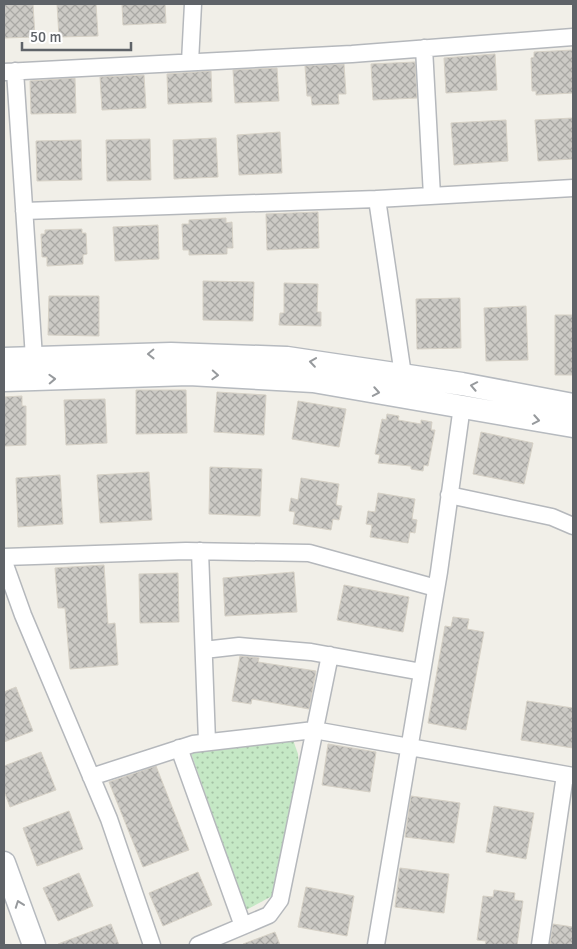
<svg xmlns="http://www.w3.org/2000/svg" width="577" height="949" font-family="Signika,sans-serif">
<style>
.park{fill:url(#park-dots)}
.building{fill:url(#building-cross-hatch);stroke:#d6d1c6}
.lines{fill:none;stroke-linecap:round;stroke-linejoin:round}
.minor-casing{stroke:#b5b8bc;stroke-width:19}
.secondary-casing{stroke:#b6babf;stroke-width:25}
.minor{stroke:#fff;stroke-width:16}
.secondary{stroke:#fff;stroke-width:22}
.oneway{stroke:#979a9d}
</style>
<defs>
<pattern id="park-dots" width="8" height="8" patternUnits="userSpaceOnUse" patternTransform="scale(1.25)"><rect width="8" height="8" fill="#c5e8c5"/><path d="M2 2h.1M6 6h.1" fill="none" stroke="#a3c0a4" stroke-width="1.8" stroke-linecap="round"/></pattern>
<pattern id="building-cross-hatch" width="8" height="8" patternUnits="userSpaceOnUse" patternTransform="scale(1.25)"><rect width="8" height="8" fill="#cccac5"/><path d="M0 0l8 8M0 8l8-8" fill="none" stroke="#a9a8a4"/></pattern>
</defs>
<rect width="100%" height="100%" fill="#f1efe8"/>
<!-- park -->
<path class="park" d="M292 737 298 754 299 769 274 895 246 910 191 753Z"/>
<!-- building -->
<path class="building" d="M4 4H33L35 37 4 38Z
M57 4H96L98 36 59 37Z
M122 4H165L166 23 123 25Z
M573 50V93L536 95V91H532L531 58 534 57V52Z
M495 54 497 90 446 93 444 58Z
M415 62 417 98 373 100 371 64Z
M344 64 346 94H338L339 104 312 105 311 96H307L305 66Z
M277 68 279 101 235 103 233 70Z
M211 71 212 102 168 104 167 74Z
M144 75 146 108 102 110 100 77Z
M75 78 76 113 31 114 30 81Z
M573 118V159L538 161 535 120Z
M506 120 508 161 454 165 451 123Z
M280 132 282 173 239 175 237 135Z
M216 138 218 177 174 179 173 140Z
M150 139 151 180 107 181 106 140Z
M81 140 82 180 37 181 36 141Z
M318 212 319 248 267 250 266 214Z
M226 218V223L232 222 233 248H227V254L189 255V250H183L182 224H189V220Z
M158 225 159 259 115 261 113 227Z
M82 229V233H86L87 254 83 255V264L47 266V257H42L41 234H45V230Z
M203 281 254 282 253 321 203 320Z
M284 283 318 284 317 312H321V326L279 325 280 313H284Z
M49 296H99V336L48 335Z
M460 298 461 348 417 349 416 299Z
M526 306 528 360 486 361 484 308Z
M555 315H573V375H555Z
M136 390H186L187 433 136 434Z
M217 392 266 395 264 435 214 432Z
M22 396V406H26V445L4 446V397Z
M105 399 107 443 66 445 64 400Z
M298 401 346 409 339 447 292 439Z
M387 414 399 416 398 420 421 424V420L432 422 431 430H435L428 466 424 465 423 471 411 469V466L378 463 380 455 375 454 382 419 386 420Z
M481 432 533 443 524 484 473 474Z
M210 467 262 469 260 516 209 514Z
M149 472 152 520 100 523 97 475Z
M60 475 63 524 18 527 16 478Z
M301 478 339 484 336 505 342 506 339 520 333 519 331 530 293 524 295 512 289 511 291 498 298 500Z
M378 493 415 499 412 519 417 520 415 533 410 532 408 543 370 537 372 525 366 524 368 511 375 512Z
M104 565 108 624 115 623 118 665 70 669 65 608H58L55 568Z
M294 572 297 612 225 616 223 578Z
M178 573 179 622 140 623 139 574Z
M344 585 409 597 403 632 337 620Z
M453 617 469 619 467 629 484 632 466 730 428 723 445 626 451 627Z
M240 656 259 658 258 662 316 671 309 709 252 699 251 704 232 701Z
M16 687 33 731 4 742V692Z
M527 701 573 708V748L521 740Z
M328 744 376 752 370 792 322 785Z
M41 752 56 790 10 807 4 791V766Z
M156 766 189 850 143 867 109 782Z
M411 796 460 803 454 843 405 837Z
M494 806 534 813 526 859 486 852Z
M69 811 83 849 37 866 23 828Z
M400 868 449 874 444 913 395 907Z
M198 872 212 905 163 926 149 893Z
M79 873 93 906 58 921 43 888Z
M306 887 354 896 347 936 298 927Z
M494 890 515 893 514 900 523 901 517 945H485L486 941 477 940 483 896 493 897Z
M111 924 119 945H58V944Z
M553 924 573 927V945H550Z
M275 932 280 945H243V944Z"/>
<g class="lines">
<defs>
<path id="minor" d="M424 48 432 196
M190 62 193 4
M15 71 34 358
M4 72 352 54 573 37
M377 199 403 375
M24 211 377 199 573 188
M449 495 552 517 573 526
M200 551 207 742
M4 557 186 551 309 553 436 588
M4 562 23 615 109 819 152 945
M204 650 239 646 311 652 422 672
M179 748 243 926
M91 777 193 744 314 730 573 776
M198 945 269 915 280 900 330 655
M376 945 439 572 462 406
M540 945 565 775"/>
<path id="secondary" d="M4 359 171 354 287 358 462 384 573 405
M4 380 189 374 313 381 573 426
M4 863 34 945"/>
</defs>
<!-- minor casing -->
<use href="#minor" class="minor-casing"/>
<!-- secondary casing -->
<use href="#secondary" class="secondary-casing"/>
<!-- minor -->
<use href="#minor" class="minor"/>
<!-- secondary -->
<use href="#secondary" class="secondary"/>
</g>
<!-- one-way arrows -->
<defs><path id="oneway-chevron" d="M-2-3.5L2.5 0L-2 3.5" fill="none" stroke-width="1.6" stroke-linecap="round" stroke-linejoin="round" transform="scale(1.25)"/></defs>
<g class="oneway">
<use href="#oneway-chevron" transform="translate(151 354) rotate(179)"/>
<use href="#oneway-chevron" transform="translate(313 362) rotate(-172)"/>
<use href="#oneway-chevron" transform="translate(215 375) rotate(3)"/>
<use href="#oneway-chevron" transform="translate(52 379) rotate(-2)"/>
<use href="#oneway-chevron" transform="translate(474 386) rotate(-169)"/>
<use href="#oneway-chevron" transform="translate(376 392) rotate(10)"/>
<use href="#oneway-chevron" transform="translate(536 420) rotate(10)"/>
<use href="#oneway-chevron" transform="translate(19 904) rotate(-110)"/>
</g>
<!-- border -->
<rect width="577" height="949" fill="none" stroke="#5f6368" stroke-width="10"/>
<!-- scale -->
<path d="M22 42v8h109v-8" fill="none" stroke="#5f6368" stroke-width="2.5"/>
<text x="30" y="42" font-size="15" fill="#5f6368" stroke="#ffffff" stroke-width="4" paint-order="stroke">50 m</text>
</svg>
